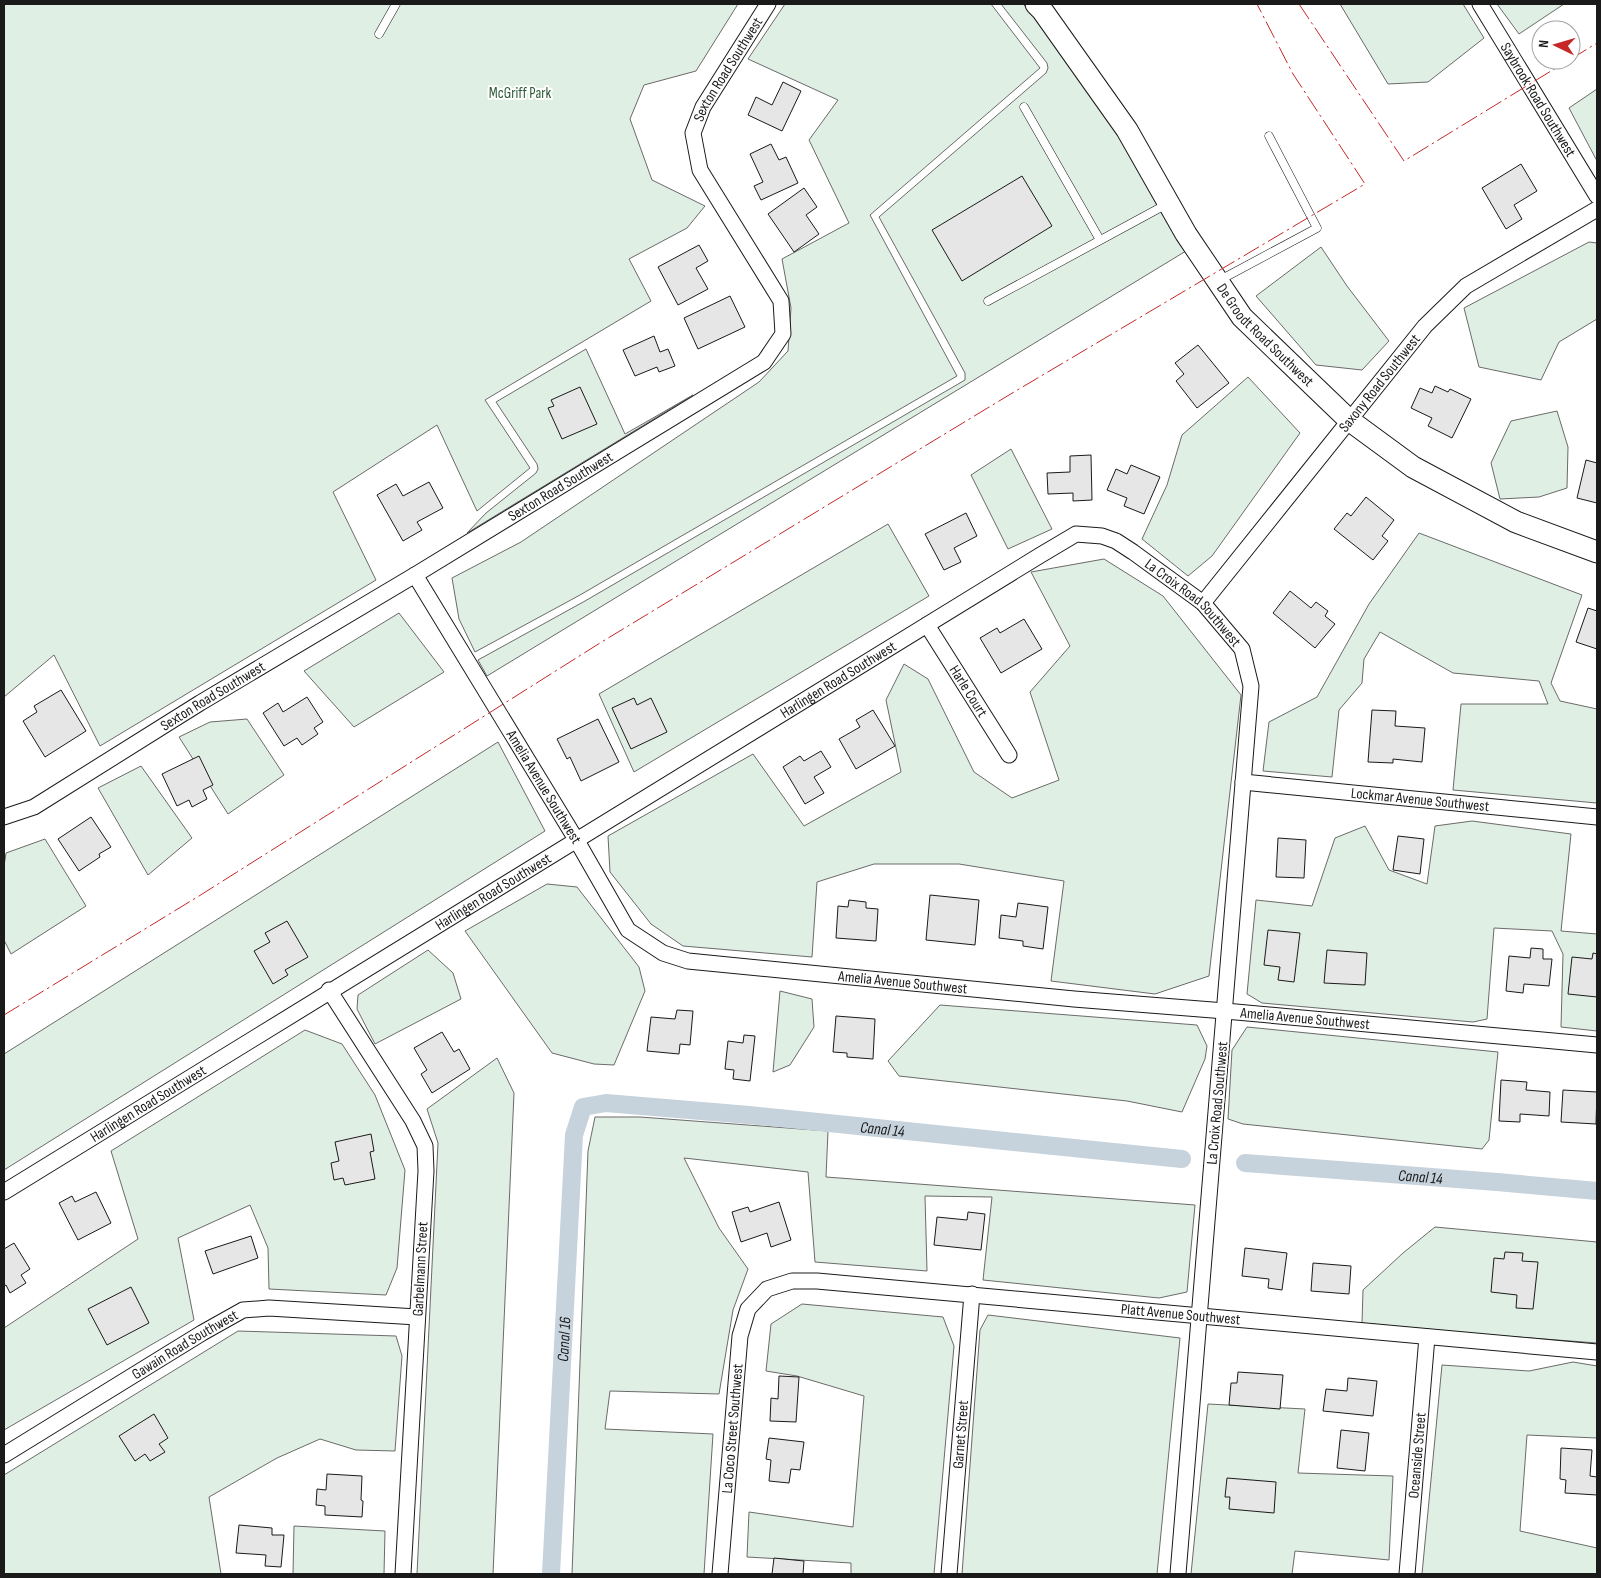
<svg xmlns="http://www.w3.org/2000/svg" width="1601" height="1578" font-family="'Sofia Sans Condensed',sans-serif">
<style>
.green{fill:#e0efe3;stroke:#6a6a6a}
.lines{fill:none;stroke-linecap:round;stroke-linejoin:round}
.canal{stroke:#c6d2dc;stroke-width:18}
.building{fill:#e6e6e6;stroke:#1a1a1a}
.lane-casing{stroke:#1a1a1a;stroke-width:9}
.street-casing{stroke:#1a1a1a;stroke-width:17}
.secondary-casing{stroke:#1a1a1a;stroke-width:23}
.lane{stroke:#fff;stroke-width:8}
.street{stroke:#fff;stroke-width:15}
.secondary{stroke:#fff;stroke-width:21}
.power{stroke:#c62828;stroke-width:1;stroke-dasharray:18 4 2.5 4;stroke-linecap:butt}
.labels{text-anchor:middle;stroke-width:4;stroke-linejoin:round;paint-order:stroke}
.street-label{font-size:15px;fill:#1a1a1a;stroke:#fff}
.park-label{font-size:15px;fill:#2b5a34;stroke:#fff}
.water-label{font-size:16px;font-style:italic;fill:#1a1a1a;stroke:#fff}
</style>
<rect width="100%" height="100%" fill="#fff"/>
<!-- green -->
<path class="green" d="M4 4H738L696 71 644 85 630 119 652 180 705 206 687 228 629 259 651 301 485 400 530 468 477 511 437 425 333 492 376 580 100 746 54 655 4 697Z
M785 4H991L1040 68 870 215 957 376 580 595 475 652 459 619 452 578 521 542 759 382 788 351 791 308 782 259 849 223 809 140 838 100 748 59Z
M1001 4H1023L1034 15 1119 134 1186 251 487 676 478 660 585 601 965 380V373L879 217 1046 73 1048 68 1047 63Z
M1340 4H1463L1484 38 1428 82 1388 84Z
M1497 4H1564L1519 34Z
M1597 89V161L1569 108Z
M1589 242 1597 243V319L1559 342 1541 380 1479 367 1464 308Z
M1321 247 1347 286 1389 341 1362 370 1316 365 1256 296Z
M586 349 625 434 693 395 467 533 486 513 536 473 538 469 537 464 496 402Z
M1248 377 1300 433 1212 556 1188 576 1142 539 1167 485 1182 435Z
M1557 411 1568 447 1567 488 1539 497 1500 499 1491 463 1511 421Z
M1011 449 1052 529 1008 549 971 475Z
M888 524 929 596 634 772 599 694Z
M1419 533 1582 595 1551 683 1560 701 1597 709V803L1453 790 1461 704H1548L1539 681 1453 673 1380 632 1364 659 1362 683 1339 710 1332 777 1263 771 1269 722 1317 697 1369 604Z
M1104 559 1163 596 1241 695 1209 976 1155 994 1051 981 1064 881 959 864H874L817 882 812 957 683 946 651 924 610 872 608 836 753 754 804 826 901 772 886 700 904 664 928 679 974 772 1012 798 1059 780 1030 692 1070 646 1031 572Z
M399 613 444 672 354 727 304 671Z
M247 719 284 775 228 814 179 737 210 722Z
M498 742 545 831 4 1170V1054Z
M141 766 192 838 148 875 98 788Z
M1472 821 1571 834 1561 931 1597 934V1031L1561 1027 1563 954 1552 931 1494 928 1487 1019 1473 1022 1262 1003 1247 994 1256 900 1312 906 1335 838 1365 826 1389 870 1427 884 1435 826Z
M45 839 86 906 11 954 4 940V866L6 853Z
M547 884 577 887 639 967 645 991 614 1065 594 1064 552 1053 465 931Z
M428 950 453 973 461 999 375 1044 357 1009 358 995Z
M780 991 812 999 814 1027 790 1065 773 1072Z
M940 1005 1197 1025 1207 1046 1205 1059 1182 1112 1127 1101 899 1076 888 1061Z
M1247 1027 1498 1052 1489 1140 1482 1149 1243 1124 1228 1119 1232 1050Z
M305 1030 342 1044 375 1095 405 1170 397 1268 386 1295 269 1289 268 1248 250 1205 178 1238 194 1320 4 1430V1328L138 1239 111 1151Z
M497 1058 514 1093 493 1574H417L438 1143 427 1109Z
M595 1117H640L828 1131 826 1177 1195 1205 1187 1292 1159 1298 983 1280 992 1197 925 1196 927 1271 815 1262 808 1172 684 1158 719 1228 748 1269 733 1310 719 1394 610 1391 605 1429 713 1434 704 1574H572L588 1151Z
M1435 1227 1597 1242V1343L1477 1334 1362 1323 1363 1290 1403 1253Z
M802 1304 943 1317 954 1346 934 1574H851V1563L747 1557 749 1512 853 1527 864 1396 797 1376 766 1371 771 1324Z
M988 1315 1180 1338 1157 1574H962L980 1330Z
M238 1331 396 1336 402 1356 395 1451 356 1450 320 1439 277 1458 209 1497 221 1574H4V1475Z
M1573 1362 1597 1366V1438L1527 1435 1520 1531 1597 1548V1574H1422L1442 1365 1529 1371Z
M1208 1404 1305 1409 1298 1473 1393 1476 1389 1560 1295 1551 1292 1574H1191Z
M294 1526 385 1531 384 1574H293Z"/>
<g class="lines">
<!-- canal -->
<g class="canal">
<path id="s1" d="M1245 1163 1497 1182 1597 1191"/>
<path id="s2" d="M551 1574 574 1135 583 1107 606 1103 749 1115 1182 1159"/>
</g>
</g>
<!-- building -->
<path class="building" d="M783 82 801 91 782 131 748 115 756 97 772 105Z
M771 144 779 160 786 157 798 183 761 200 754 186 763 182 750 154Z
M1521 164 1537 191 1514 205 1522 219 1506 229 1482 188Z
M1022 176 1052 226 962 281 932 230Z
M804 188 817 207 806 215 819 234 794 252 768 214Z
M699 245 708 261 696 268 708 289 678 305 658 267Z
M730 296 745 327 698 349 684 318Z
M654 336 660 352 668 349 675 366 659 372 657 367 635 376 623 350Z
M1198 345 1229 383 1197 408 1176 381 1184 374 1175 363Z
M1435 386 1448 392 1450 389 1471 399 1452 438 1428 426 1432 418 1411 408 1420 388 1432 393Z
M580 387 597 424 562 439 548 408 554 406 551 400Z
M1091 455 1092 500 1073 501V493L1048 494 1047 473 1070 472V456Z
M1586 460 1597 463V503L1577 498Z
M1131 465 1160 477 1144 514 1124 506 1127 498 1107 490 1116 469 1127 474Z
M429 482 443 508 417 522 422 530 403 541 377 495 396 484 403 496Z
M1366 497 1394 520 1382 536 1388 541 1373 560 1334 529 1347 513 1351 516Z
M966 513 977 536 954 548 961 562 944 570 925 534Z
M1290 591 1311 608 1316 602 1328 611 1325 616 1335 624 1315 648 1273 613Z
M1588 608 1597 611V649L1576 642Z
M1024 619 1042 649 1001 673 980 638 997 628 1000 633Z
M61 690 86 731 45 757 23 721 37 712 34 706Z
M307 697 323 722 314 728 318 734 302 745 297 738 284 746 263 713 278 703 283 712Z
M634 698 637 705 651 698 667 732 631 749 612 708Z
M873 710 895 746 856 769 839 739 860 727 856 720Z
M1372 710 1396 711 1395 726 1425 728 1422 762 1393 759V763L1368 762Z
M598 719 619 762 581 781 570 757 567 759 557 739Z
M821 751 831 767 814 777 824 793 805 804 783 767 800 756 804 761Z
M199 756 213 785 203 790 207 799 192 807 189 800 177 806 162 774Z
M91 817 111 847 99 854 100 857 79 871 58 839Z
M1398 836 1424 839 1420 874 1393 870Z
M1278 838 1306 840 1304 878 1276 877Z
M930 895 979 900 975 945 926 940Z
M849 900 866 902V908L878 909 876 941 836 938 838 906 848 907Z
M1018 903 1048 907 1043 949 1023 946V941L999 938 1001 915 1016 917Z
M287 921 308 957 285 970 288 975 273 984 254 951 270 942 265 933Z
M1268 930 1300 933 1294 982 1278 980 1280 967 1264 965Z
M1531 948 1543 949V959H1552L1549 986 1524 984 1523 993 1506 991 1509 956 1530 958Z
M1327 950 1367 953 1365 985 1324 983Z
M1593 953 1597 954V997L1568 994 1572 957 1592 959Z
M677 1010 693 1011 690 1045 680 1044 679 1054 647 1051 651 1017 675 1019Z
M836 1016 875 1019 873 1059 847 1057V1053L833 1052Z
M442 1032 454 1052 459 1049 470 1069 432 1093 421 1074 427 1070 414 1048Z
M744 1035 755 1036 750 1081 733 1079 734 1070 725 1069 728 1041 743 1043Z
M1501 1080 1527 1082 1526 1090 1550 1092 1549 1116 1520 1114V1122L1499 1121Z
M1563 1090 1597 1092 1596 1124 1561 1122Z
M371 1134 374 1151 370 1152 375 1179 345 1185 343 1178 334 1180 331 1163 339 1161 335 1142Z
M96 1192 111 1223 78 1240 59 1203 72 1196 75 1202Z
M779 1202 791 1240 771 1247 767 1233 741 1242 732 1212 748 1207 750 1212Z
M968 1212 985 1214 981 1250 934 1245 937 1217 967 1220Z
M251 1236 258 1258 213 1274 205 1251Z
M14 1243 30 1269 21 1275 26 1283 10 1293 6 1285 4 1286V1249Z
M1245 1248 1287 1253 1282 1290 1268 1288 1269 1279 1242 1276Z
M1505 1252 1523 1253 1522 1261 1538 1262 1533 1309 1516 1308 1517 1295 1491 1292 1494 1258 1504 1259Z
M1313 1263 1351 1266 1349 1294 1311 1291Z
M131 1287 149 1323 107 1345 88 1309Z
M1238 1372 1283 1375 1280 1409 1229 1405 1231 1383H1237Z
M779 1376 799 1377 796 1422 770 1421 771 1398 778 1399Z
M1348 1378 1377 1381 1373 1416 1323 1411 1326 1389 1347 1391Z
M154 1414 168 1438 159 1444 165 1452 150 1461 145 1454 135 1461 119 1436Z
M1341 1430 1369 1433 1365 1471 1337 1468Z
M769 1438 804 1442 800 1470 791 1469 789 1483 769 1481 771 1460 766 1459Z
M1561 1448 1592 1450 1590 1476 1597 1477V1495L1565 1493 1566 1480 1560 1479Z
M327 1474 362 1476 361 1500 363 1501 362 1517 325 1515V1506L316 1505 317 1489 326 1490Z
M1227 1478 1276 1482 1274 1513 1229 1509 1230 1497H1225Z
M239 1525 272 1528V1535H284L281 1567 265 1566 266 1555 236 1553Z
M774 1558 804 1561 803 1574H772Z"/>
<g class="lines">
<defs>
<path id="lane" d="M379 34 396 4
M1024 107 1100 240
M1220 280 1317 228 1269 136
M988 301 1167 204"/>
<g id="street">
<path id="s3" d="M1480 4 1597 196"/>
<path id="s4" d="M415 575 577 841 628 930 663 953 688 961 1074 999 1225 1011 1597 1045"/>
<path id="s5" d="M1203 603 1425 326 1466 286 1597 209"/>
<path id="s6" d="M927 625 1009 755"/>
<path id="s7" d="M1243 782 1597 817"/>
<path id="s8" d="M4 817 34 807 200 703 415 575 764 362 783 334 781 301 700 170 693 133 703 107 768 4"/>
<path d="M329 990 413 1121 425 1146 426 1171 403 1574"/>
<path id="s9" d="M4 1192 1039 556 1076 534 1102 536 1116 541 1133 552 1203 603 1242 649 1251 686 1178 1574"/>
<path id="s10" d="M4 1455 202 1333 243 1310 269 1308 417 1317"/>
<path id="s11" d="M720 1574 740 1336 748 1309 767 1289 792 1281H817L1597 1352"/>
<path id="s12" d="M949 1574 972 1294"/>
<path id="s13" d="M1407 1574 1427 1337"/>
</g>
<g id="secondary">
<path id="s14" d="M1036 4 1042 10 1127 130 1186 234 1242 317 1349 420 1413 467 1516 522 1597 552"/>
</g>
</defs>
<!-- lane casing -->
<use href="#lane" class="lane-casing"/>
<!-- street casing -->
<use href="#street" class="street-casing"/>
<!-- secondary casing -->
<use href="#secondary" class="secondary-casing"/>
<!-- lane -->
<use href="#lane" class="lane"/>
<!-- street -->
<use href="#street" class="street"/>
<!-- secondary -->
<use href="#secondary" class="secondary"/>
<!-- power -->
<path class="power" d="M1299 4 1404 161 1569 60
M1571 59 1597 43
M4 1015 199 896 600 643 1009 395 1365 184 1293 74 1257 4"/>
</g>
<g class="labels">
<!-- street labels -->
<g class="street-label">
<text dy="5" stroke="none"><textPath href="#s8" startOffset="1218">Sexton Road Southwest</textPath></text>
<text dy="5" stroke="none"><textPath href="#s3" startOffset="112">Saybrook Road Southwest</textPath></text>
<text dy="5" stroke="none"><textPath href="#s14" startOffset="404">De Groodt Road Southwest</textPath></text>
<text dy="5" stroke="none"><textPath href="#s5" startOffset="282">Saxony Road Southwest</textPath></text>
<text dy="5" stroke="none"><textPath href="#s8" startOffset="648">Sexton Road Southwest</textPath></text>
<text dy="5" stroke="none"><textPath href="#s9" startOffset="1398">La Croix Road Southwest</textPath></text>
<text dy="5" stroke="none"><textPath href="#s9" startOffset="979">Harlingen Road Southwest</textPath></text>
<text dy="5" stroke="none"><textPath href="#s6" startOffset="78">Harle Court</textPath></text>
<text dy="5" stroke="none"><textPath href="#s8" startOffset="242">Sexton Road Southwest</textPath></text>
<text dy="5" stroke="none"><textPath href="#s4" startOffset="248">Amelia Avenue Southwest</textPath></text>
<text dy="5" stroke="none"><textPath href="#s7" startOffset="178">Lockmar Avenue Southwest</textPath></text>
<text dy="5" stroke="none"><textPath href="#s9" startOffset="574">Harlingen Road Southwest</textPath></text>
<text dy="5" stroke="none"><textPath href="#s4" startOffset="698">Amelia Avenue Southwest</textPath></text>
<text dy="5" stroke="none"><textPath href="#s4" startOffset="1102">Amelia Avenue Southwest</textPath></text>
<text dy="5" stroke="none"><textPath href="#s9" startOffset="169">Harlingen Road Southwest</textPath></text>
<text transform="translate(1217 1103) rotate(-85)" y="5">La Croix Road Southwest</text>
<text transform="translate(420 1269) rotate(-87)" y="5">Garbelmann Street</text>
<text dy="5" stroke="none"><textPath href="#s11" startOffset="711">Platt Avenue Southwest</textPath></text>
<text dy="5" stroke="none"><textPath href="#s10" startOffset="212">Gawain Road Southwest</textPath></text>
<text dy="5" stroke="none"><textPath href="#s11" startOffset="146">La Coco Street Southwest</textPath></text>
<text dy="5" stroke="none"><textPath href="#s12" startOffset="140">Garnet Street</textPath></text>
<text dy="5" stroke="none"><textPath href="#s13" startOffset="119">Oceanside Street</textPath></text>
</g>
<!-- park labels -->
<g class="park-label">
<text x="520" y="98">McGriff Park</text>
</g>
<!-- water labels -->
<g class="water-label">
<text dy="6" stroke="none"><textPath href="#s2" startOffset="770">Canal 14</textPath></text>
<text dy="6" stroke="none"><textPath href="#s1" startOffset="176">Canal 14</textPath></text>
<text dy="6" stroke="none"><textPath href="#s2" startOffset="235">Canal 16</textPath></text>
</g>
</g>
<!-- border -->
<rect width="1601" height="1578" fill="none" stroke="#1a1a1a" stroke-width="10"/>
<!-- north arrow -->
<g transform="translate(1556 45) rotate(275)"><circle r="24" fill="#ffffff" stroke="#a3a3a3"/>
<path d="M0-4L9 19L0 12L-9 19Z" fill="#c62828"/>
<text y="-8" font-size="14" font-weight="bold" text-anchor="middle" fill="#1a1a1a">N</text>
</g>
</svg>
